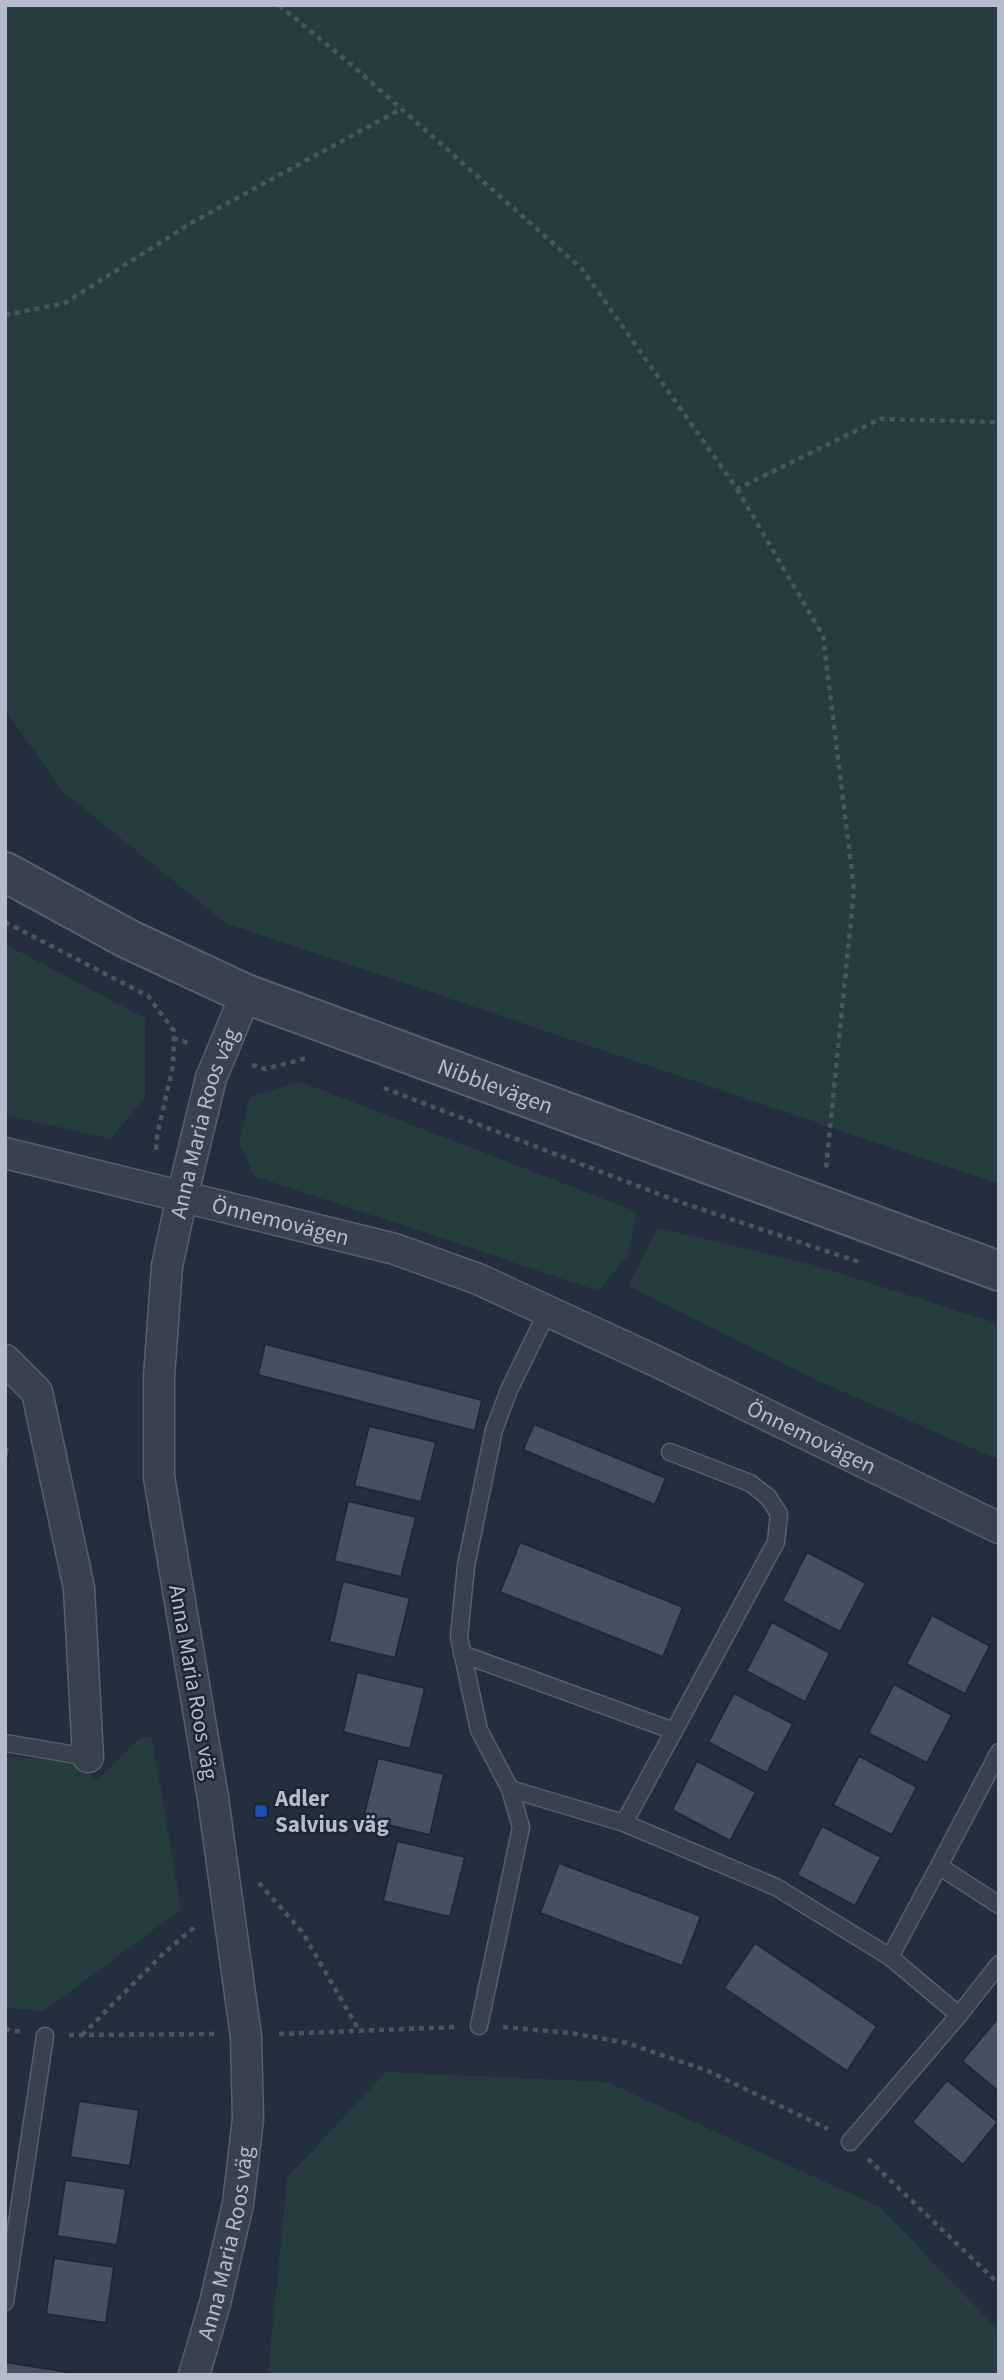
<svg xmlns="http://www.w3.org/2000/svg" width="1004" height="2380" font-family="'Source Sans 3',sans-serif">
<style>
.green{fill:#263c3f}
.building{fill:#455162;stroke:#1f2835;stroke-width:2}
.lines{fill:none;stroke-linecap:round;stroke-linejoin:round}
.service-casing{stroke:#565f6c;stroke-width:19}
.minor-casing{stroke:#565f6c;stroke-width:33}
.tertiary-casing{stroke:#565f6c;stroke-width:42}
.path{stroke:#44595c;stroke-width:4.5;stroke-dasharray:5 5;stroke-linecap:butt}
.service{stroke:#38414e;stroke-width:16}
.minor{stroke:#38414e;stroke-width:30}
.tertiary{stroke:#38414e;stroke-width:38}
.transit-dot{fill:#1a4fb4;stroke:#1d2633;stroke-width:2.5}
.labels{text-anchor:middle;stroke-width:5;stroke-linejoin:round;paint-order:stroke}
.street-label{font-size:23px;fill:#b4bcc9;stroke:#1d2633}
.poi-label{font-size:23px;font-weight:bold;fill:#b4bcc9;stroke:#1d2633;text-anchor:start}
</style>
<rect width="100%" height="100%" fill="#242f3e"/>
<!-- green -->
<path class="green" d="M5 5H999V1184L226 923 61 790 5 709Z
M5 944 145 1018V1097L111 1139 5 1115Z
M301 1082 637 1212 628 1255 599 1291 254 1176 239 1142 250 1097Z
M658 1228 810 1264 999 1324V1460L821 1382 628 1286Z
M141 1737H152L181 1909 44 2011 5 2008V1757L76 1761 96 1782Z
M386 2072 607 2082 880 2207 999 2331V2375H268L287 2178Z"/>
<!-- building -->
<path class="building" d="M265 1344 482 1400 475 1431 258 1375Z
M534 1424 666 1478 655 1505 523 1450Z
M369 1426 436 1442 421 1502 354 1486Z
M5 1446 10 1447 5 1476Z
M348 1501 416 1517 401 1577 334 1561Z
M520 1542 683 1607 663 1657 500 1592Z
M807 1552 866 1583 840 1632 782 1601Z
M343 1581 410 1598 395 1658 329 1642Z
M932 1615 990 1646 965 1694 906 1664Z
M772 1622 830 1653 805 1702 746 1671Z
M357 1672 425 1688 410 1749 343 1732Z
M894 1684 952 1715 927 1763 868 1733Z
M734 1693 793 1724 767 1773 708 1742Z
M859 1756 917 1787 892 1835 833 1805Z
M378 1758 444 1774 430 1835 363 1819Z
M697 1761 756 1792 730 1841 672 1810Z
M822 1826 881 1857 855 1906 797 1875Z
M397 1841 465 1857 450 1917 383 1901Z
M559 1863 701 1916 682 1966 540 1913Z
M755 1943 877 2026 847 2071 724 1988Z
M997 2019 999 2020V2092L962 2061Z
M947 2080 998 2122 963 2165 912 2122Z
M79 2101 139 2110 130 2166 70 2157Z
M65 2180 126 2189 117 2245 57 2236Z
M54 2258 114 2267 106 2323 46 2314Z
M5 2362 85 2375H5Z"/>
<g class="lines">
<defs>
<path id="service" d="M548 1310 509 1390 494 1430 466 1566 459 1637 479 1730 510 1789 624 1823
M670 1452 750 1483 768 1497 779 1514 776 1542 674 1731
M462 1654 674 1731 624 1823 776 1887 890 1957 939 1866 999 1905
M5 1743 88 1757
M939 1866 999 1752
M890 1957 959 2015 999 1964
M479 2026 521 1827 510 1789
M850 2142 959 2015
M5 2302 45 2036"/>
<g id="minor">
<path id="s1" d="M5 1153 395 1249 478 1279 660 1363 999 1528"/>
<path d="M5 1360 37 1392 79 1588 88 1757"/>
<path id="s2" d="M194 2375 215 2303 238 2204 248 2119 246 2037 213 1798 159 1477V1377L167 1266 182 1197 211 1078 246 994"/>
</g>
<g id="tertiary">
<path id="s3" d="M5 872 128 939 246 994 999 1271"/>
</g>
</defs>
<!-- service casing -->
<use href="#service" class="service-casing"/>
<!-- minor casing -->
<use href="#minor" class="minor-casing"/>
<!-- tertiary casing -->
<use href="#tertiary" class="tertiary-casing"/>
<!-- path -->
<path class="path" d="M279 5 354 67 582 269 737 489 880 419 999 422
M5 315 65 303 191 223 401 109
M737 489 823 636 854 889 826 1168
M5 922 148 996 174 1031 173 1066 157 1136 156 1153
M173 1038 191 1044
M252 1065 265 1069 307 1058
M384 1088 677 1201 862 1263
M259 1883 303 1933 360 2032
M503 2027 571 2033 627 2043 708 2071 828 2129
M5 2029 22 2032
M279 2034 455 2027
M69 2035 214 2034
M82 2035 164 1953 197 1925
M868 2159 999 2284"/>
<!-- service -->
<use href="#service" class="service"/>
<!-- minor -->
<use href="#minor" class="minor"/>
<!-- tertiary -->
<use href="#tertiary" class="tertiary"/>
</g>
<!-- markers -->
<rect class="transit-dot" x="254" y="1804" width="14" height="14" rx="3.5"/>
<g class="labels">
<!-- street labels -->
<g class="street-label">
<text dy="8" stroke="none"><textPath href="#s3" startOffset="536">Nibblevägen</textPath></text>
<text dy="8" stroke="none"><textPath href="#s2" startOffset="1270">Anna Maria Roos väg</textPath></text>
<text dy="8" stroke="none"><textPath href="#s1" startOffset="284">Önnemovägen</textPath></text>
<text dy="8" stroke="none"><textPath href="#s1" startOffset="859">Önnemovägen</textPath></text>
<text transform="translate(194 1682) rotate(80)" y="8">Anna Maria Roos väg</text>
<text dy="8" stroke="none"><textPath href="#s2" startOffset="136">Anna Maria Roos väg</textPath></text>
</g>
<!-- poi labels -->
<g class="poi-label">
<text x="275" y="1806">Adler<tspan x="275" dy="26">Salvius väg</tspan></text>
</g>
</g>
<!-- border -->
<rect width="1004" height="2380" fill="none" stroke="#b4bcc9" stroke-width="14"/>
</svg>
